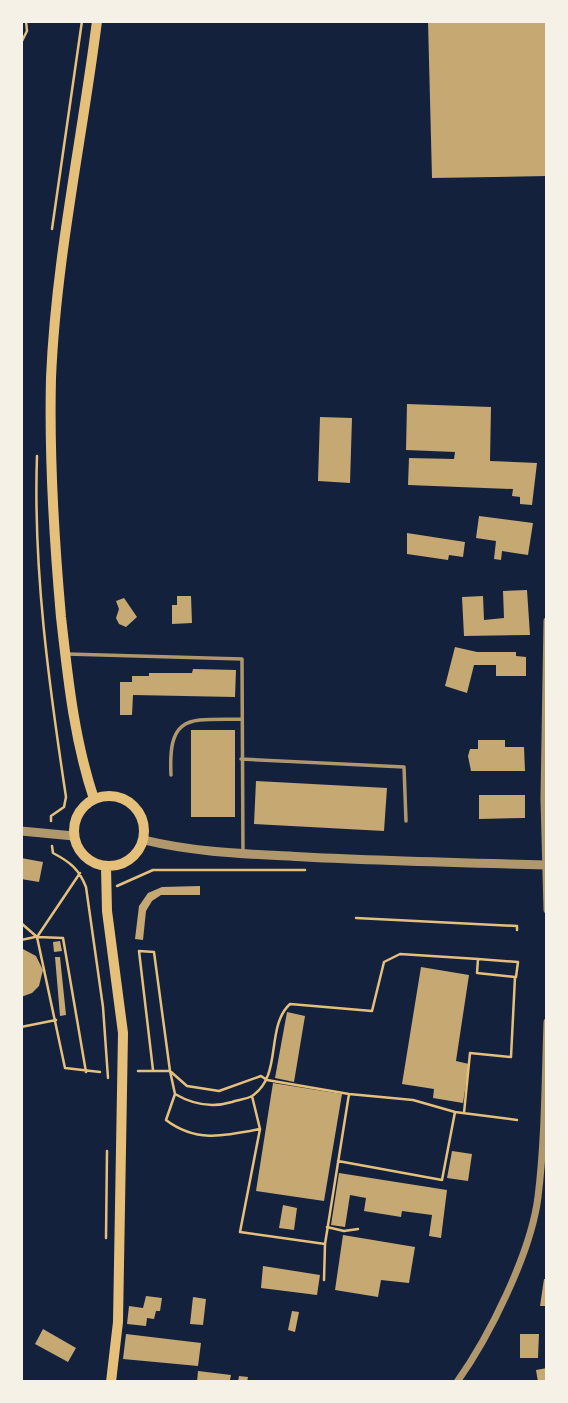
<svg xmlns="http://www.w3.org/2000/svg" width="568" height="1403" font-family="'PT Sans Narrow',sans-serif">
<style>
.building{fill:#c6a872}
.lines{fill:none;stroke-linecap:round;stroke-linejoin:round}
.path{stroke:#e5c07b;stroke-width:2.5}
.service{stroke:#b1986c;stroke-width:3.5}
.minor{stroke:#b1986c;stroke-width:7}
.tertiary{stroke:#b1986c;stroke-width:9}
.secondary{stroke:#e5c07b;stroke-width:10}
</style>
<rect width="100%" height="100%" fill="#14213d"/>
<!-- building -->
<path class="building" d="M428 21H547V176L432 178Z
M407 404 491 407 490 461 537 463 532 505 520 504V497L512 496 513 489 408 485 409 458 454 459 455 452 406 450Z
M320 417 352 418 350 483 318 481Z
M479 516 533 523 528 555 502 551 501 560 494 559 496 541 476 538Z
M407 533 465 542 463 557 449 555 448 560 407 554Z
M527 590 530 635 464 636 462 597 483 596 484 620 504 618 503 591Z
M177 596H191L192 623 172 624V605H177Z
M124 598 137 617 126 627 119 624 116 618 119 609 116 601Z
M455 647 477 652H516V656L526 657V676H496V665H474L467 693 445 686Z
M193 669 236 670 235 697 133 695 132 715H120V682H132V676H149V673H192Z
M191 730H235V817H191Z
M478 740H505V747H524L525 771H471L468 756 470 749H478Z
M256 781 387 788 384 831 254 824Z
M479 795H525V818L479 819Z
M21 858 43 862 39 882 21 879Z
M200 886V895H161L152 901 146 911 143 940 135 939 139 906 148 893 162 887Z
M60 941 62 951 54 952 53 942Z
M21 948 36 956 43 970 39 986 32 993 21 997Z
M55 957H60L66 1015 60 1016Z
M421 967 469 975 456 1061 469 1064 463 1103 433 1098 434 1089 402 1084Z
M287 1012 305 1016 294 1082 275 1078Z
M273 1083 342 1094 324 1201 256 1191Z
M452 1151 472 1154 468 1181 447 1178Z
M339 1173 447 1190 441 1238 429 1236 432 1215 402 1211 401 1217 364 1211 366 1198 350 1195 345 1227 331 1225Z
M283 1205 297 1208 294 1230 279 1228Z
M343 1235 415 1247 409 1283 381 1280 378 1297 335 1290Z
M263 1266 320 1275 317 1295 261 1288Z
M544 1279H547V1306H540Z
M146 1296 162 1298 160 1311H156L154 1319 147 1318 146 1326 127 1324 129 1306 143 1308Z
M193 1297 206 1299 203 1325 190 1324Z
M292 1311 299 1312 295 1332 288 1330Z
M43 1329 76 1348 68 1362 35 1344Z
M126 1334 201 1343 198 1366 123 1359Z
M520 1334H539L538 1358H520Z
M547 1368V1382H538L536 1370Z
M198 1371 231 1375 230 1380 197 1382Z
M239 1376 248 1377 247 1382H238Z"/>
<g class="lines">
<!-- path -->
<path class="path" d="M21 43 27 31 26 21
M52 229 82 21
M37 456C33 569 49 685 66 797L64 807 51 816V821
M52 846 53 853C70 862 79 869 86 887L103 1007 108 1078
M80 873 37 937 63 938 86 1072
M117 886 153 870H305
M356 918 517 926V930
M21 923 37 937 65 1068 100 1072
M21 940 35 937
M478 959 518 962 516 977
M21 1027 56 1020
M153 1070 139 951 154 952 170 1071 187 1086 219 1091 261 1076 267 1080 349 1094 413 1100 455 1112 442 1180 338 1161
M138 1071H170L175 1094C192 1104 212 1108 232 1102 238 1100 247 1099 252 1096 283 1076 265 1027 290 1004L372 1011 384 962 400 954 478 959 477 973 515 977 511 1057 470 1053 464 1113
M175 1094 166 1120C196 1143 225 1136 260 1129L252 1096
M455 1112 517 1120
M260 1129 240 1232 325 1244 349 1094
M327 1227 344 1231 358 1229
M106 1238 107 1151
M324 1280 325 1244"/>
<!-- service -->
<path class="service" d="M67 654 242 659 243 854
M241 759 404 767 406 821
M171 775C168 713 189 720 241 719"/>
<!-- minor -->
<path class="minor" d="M547 621 544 799 547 910
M457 1382C489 1337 531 1253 538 1197 545 1140 545 1080 547 1022"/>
<!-- tertiary -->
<path class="tertiary" d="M21 831 74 836
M144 840C197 853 251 854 305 857 385 861 466 863 547 865"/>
<!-- secondary -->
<path class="secondary" d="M74 831a35 35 0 1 1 70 0a35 35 0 1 1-70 0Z
M94 799C74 739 68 679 61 617 54 538 49 457 51 378 56 258 82 140 97 21
M106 867 107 911 123 1033 118 1322 111 1382"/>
</g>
<!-- border -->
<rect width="568" height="1403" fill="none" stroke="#f6f1e7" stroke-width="46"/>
</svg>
